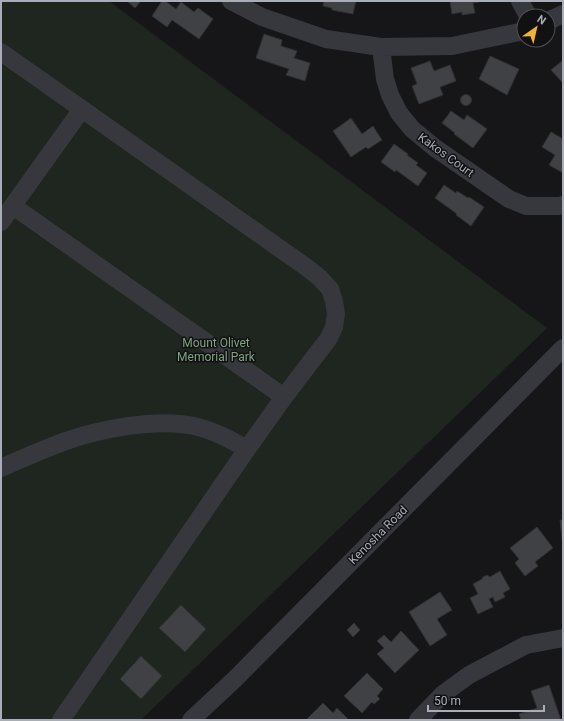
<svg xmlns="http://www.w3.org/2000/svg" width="564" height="721" font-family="Roboto,sans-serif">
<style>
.green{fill:#1e261f}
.building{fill:#404145;stroke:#303034}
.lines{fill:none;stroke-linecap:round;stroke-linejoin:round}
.minor{stroke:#37383d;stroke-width:18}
.labels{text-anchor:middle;stroke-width:3;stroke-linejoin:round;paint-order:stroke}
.street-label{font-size:12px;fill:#a8adb8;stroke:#111113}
.park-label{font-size:12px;fill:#7fa381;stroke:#111113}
</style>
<rect width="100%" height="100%" fill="#161618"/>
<!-- green -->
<path class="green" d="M1 1H109L547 328 141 720H1Z"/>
<!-- building -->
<path class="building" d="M127 1H141L135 8Z
M162 1H165L176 9 181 2 194 12 198 8 213 19 199 39 172 20 167 27 152 16Z
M324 1H356L353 14 332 10V8L323 6Z
M450 1H479V2L473 3 475 13 462 15V12L452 14Z
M264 34 282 40 281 46 297 51 294 58 310 63 305 81 286 75 289 69 256 58Z
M490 56 519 69 507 95 479 79Z
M563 60V81L562 82 551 70Z
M430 61 434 71 450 65 456 81 440 87 443 95 419 104 412 86 417 84 411 68Z
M460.5 100a5.5 5.5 0 1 1 11 0a5.5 5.5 0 1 1-11 0Z
M451 111 464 120 467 115 487 129 473 148 454 134 455 133 442 123Z
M351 118 362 134 373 126 382 140 368 149 366 147 351 157 333 131Z
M551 132 563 139V173L549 165 555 155 542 147Z
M394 144 408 154 407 155 418 163 416 165 427 173 418 186 396 170 395 172 381 162Z
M444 185 456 193 457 191 468 198 469 197 484 207 471 226 456 215 457 214 435 198Z
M560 520H563V547Z
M537 527 553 548 535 562 538 566 525 576 515 563 519 559 510 548Z
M500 571 510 589 503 593 505 597 495 602 493 597 489 599 493 607 478 614 470 598 478 594 473 584 482 579 483 577 487 575 490 577Z
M440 592 452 610 437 619 447 635 430 646 409 612Z
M181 605 206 629 185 652 159 628Z
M354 623 360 630 353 637 347 630Z
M401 631 419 650 395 673 377 654 384 648 377 641 384 635 391 642Z
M141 656 162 676 141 699 120 679Z
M367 673 383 689 377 696 380 699 374 704 372 702 362 713 344 696Z
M549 685 561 720H521L519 714 537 708 531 691Z
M323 703 333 713 337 708 349 720H306Z"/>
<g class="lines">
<!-- minor -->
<path class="minor" d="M231 1 262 17 326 39 381 47 452 46 524 31
M520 1 528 16
M548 21 563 14
M381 47 385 79 390 95 399 113 412 129 435 148 509 199 526 206H559L563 205
M1 52 306 267 320 278 330 289 334 301 336 314 334 327 329 338 284 397 247 449 61 720
M13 206 284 397
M1 222 82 109
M1 468C21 459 42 450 63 442 99 429 156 418 194 426 213 430 231 440 247 449
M191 720 235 679 563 348
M418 720 443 694 469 675 526 645 563 638"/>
</g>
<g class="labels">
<!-- street labels -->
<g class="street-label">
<text transform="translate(446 155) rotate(36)" y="4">Kakos Court</text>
<text transform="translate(378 535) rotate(-45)" y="4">Kenosha Road</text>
</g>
<!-- park labels -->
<g class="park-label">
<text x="216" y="347">Mount Olivet<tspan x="216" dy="14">Memorial Park</tspan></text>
</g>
</g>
<!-- border -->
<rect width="564" height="721" fill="none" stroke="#a8adb8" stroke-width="4"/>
<!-- north arrow -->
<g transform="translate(536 28) rotate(34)"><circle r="19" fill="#111113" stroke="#4d4f55"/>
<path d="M0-3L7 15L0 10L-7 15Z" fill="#f2b134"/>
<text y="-6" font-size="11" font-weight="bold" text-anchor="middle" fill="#a8adb8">N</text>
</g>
<!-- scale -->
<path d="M428 705v6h116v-6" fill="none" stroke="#a8adb8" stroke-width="2"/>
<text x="434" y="705" font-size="12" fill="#a8adb8" stroke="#111113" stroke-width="3" paint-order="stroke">50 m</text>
</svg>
